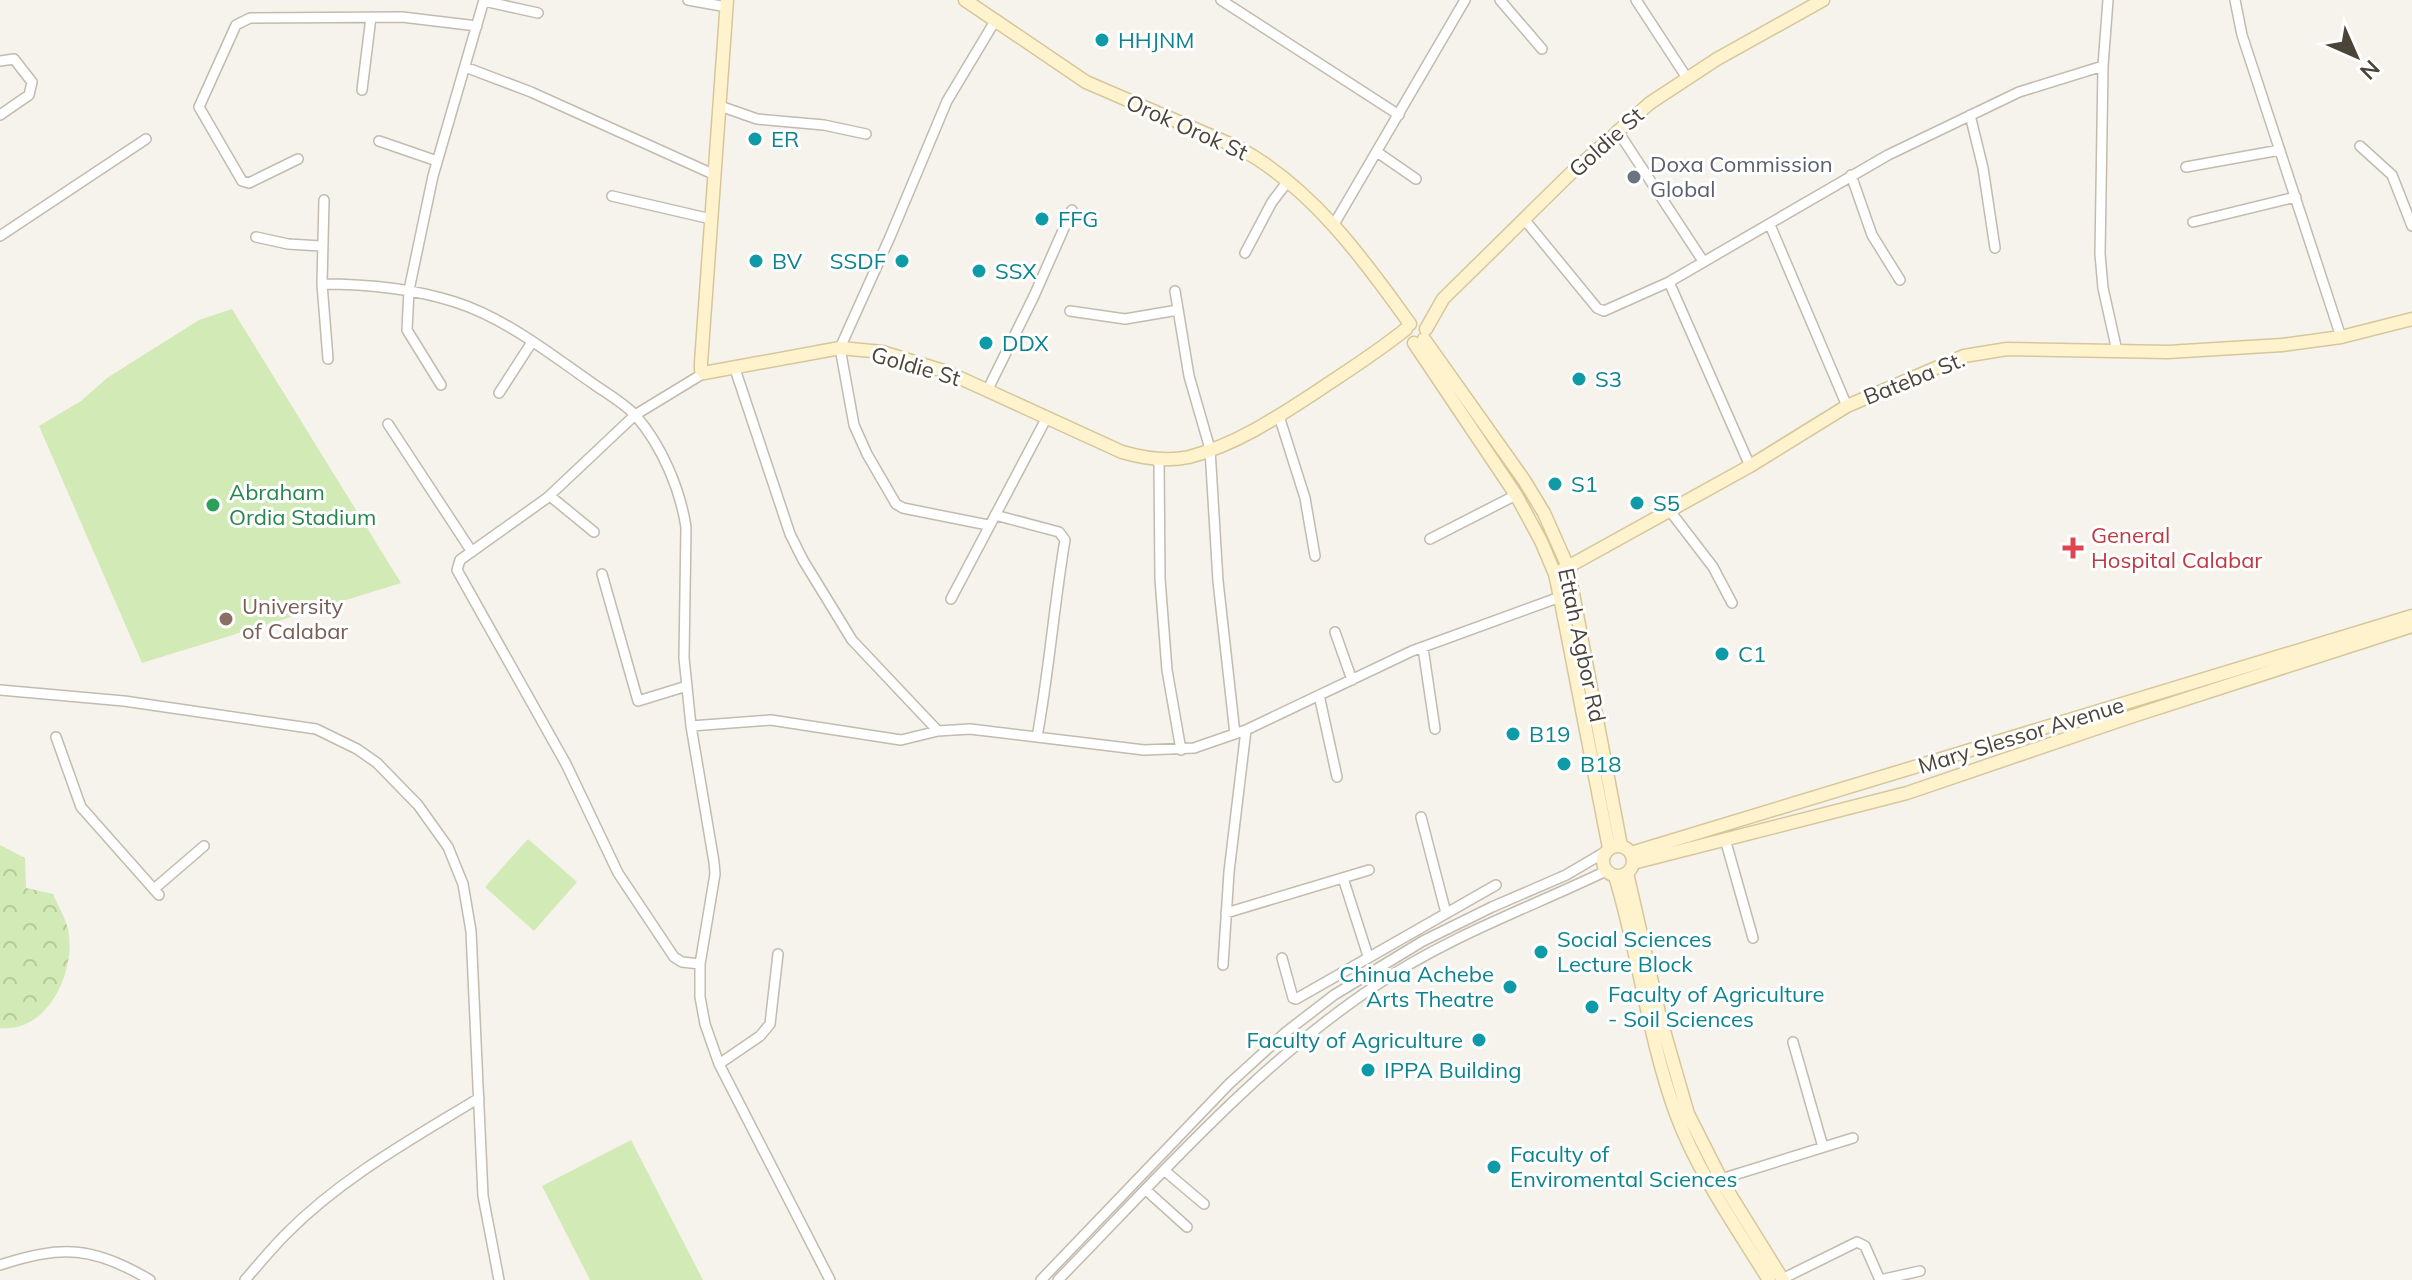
<svg xmlns="http://www.w3.org/2000/svg" width="2412" height="1280" font-family="Mulish,sans-serif">
<style>
.green{fill:#d2eab5}
.forest{fill:url(#forest-crowns)}
.lines{fill:none;stroke-linecap:round;stroke-linejoin:round}
.street-casing{stroke:#c2bbae;stroke-width:12}
.secondary-casing{stroke:#d6c79b;stroke-width:15}
.street{stroke:#fff;stroke-width:9}
.secondary{stroke:#fff3cd;stroke-width:12}
.culture-dot{fill:#0f9aa8;stroke:#fff;stroke-width:3}
.worship-dot{fill:#6b7280;stroke:#fff;stroke-width:3}
.leisure-dot{fill:#2e9e5b;stroke:#fff;stroke-width:3}
.health-dot{fill:#e0444e;stroke:#fff;stroke-width:3}
.education-dot{fill:#8d6e63;stroke:#fff;stroke-width:3}
.labels{text-anchor:middle;stroke-width:6;stroke-linejoin:round;paint-order:stroke}
.culture-label{font-size:22px;fill:#0d838f;stroke:#fff;text-anchor:start}
.street-label{font-size:22px;fill:#4b4439;stroke:#fff}
.worship-label{font-size:22px;fill:#5b616d;stroke:#fff;text-anchor:start}
.leisure-label{font-size:22px;fill:#27864d;stroke:#fff;text-anchor:start}
.health-label{font-size:22px;fill:#be3a42;stroke:#fff;text-anchor:start}
.education-label{font-size:22px;fill:#785e54;stroke:#fff;text-anchor:start}
</style>
<defs>
<pattern id="forest-crowns" width="20" height="18" patternUnits="userSpaceOnUse" patternTransform="scale(2)"><rect width="20" height="18" fill="#d2eab5"/><path d="M2 6a3 3 0 1 1 6 0M12 15a3 3 0 1 1 6 0" fill="none" stroke="#b6ca9c"/></pattern>
</defs>
<rect width="100%" height="100%" fill="#f6f3ec"/>
<!-- green -->
<path class="green" d="M232 309 401 583 142 663 39 426 81 401 107 378 199 320Z
M528 839 577 882 534 931 485 887Z
M631 1140 703 1280H590L542 1186Z"/>
<!-- forest -->
<path class="forest" d="M0 845 25 858 26 888 53 894C58 906 68 922 69 935 74 976 46 1033 0 1028Z"/>
<g class="lines">
<defs>
<path id="street" d="M688 0 727 7
M1221 0 1399 115
M1500 0 1542 49
M1636 0 1687 78
M2108 0 2103 66 2100 254 2103 288 2117 351
M2235 0 2242 35 2341 337
M484 1 538 13
M0 61 14 59 32 82 29 95 0 115
M465 67 531 92 715 175
M362 90 371 17
M720 106 757 119 824 125 866 134
M1970 115 1983 168 1995 248
M1617 130 1703 261
M379 141 437 161
M2360 146 2392 175 2412 226
M1377 152 1416 179
M298 159 249 183 242 181 199 107 236 25 250 18 402 17 477 26
M2186 167 2280 150
M1851 175 1872 235 1900 280
M612 196 711 219
M324 200 322 284 328 359
M1524 219 1597 308 1604 311 1669 282 1888 155 2019 92 2103 66
M2193 222 2296 197
M1770 225 1847 406
M1333 226 1465 0
M0 236 146 139
M256 237 288 244 321 246
M1245 253 1272 202 1288 181
M1669 282 1750 466
M322 284C367 284 411 288 455 302 505 318 549 353 592 383 606 393 624 403 636 416 662 446 680 489 686 527L684 658 691 726 714 862 715 874 700 964V997L705 1024 719 1064 830 1280
M1175 291 1189 376 1210 449 1218 581 1235 734
M1070 311 1125 319 1178 310
M734 366 790 534 803 560 852 640 938 731
M441 385 407 330 409 290 433 176 484 0
M988 389 1034 296 1072 210
M499 393 532 342
M1279 416 1305 498 1315 556
M388 424 472 552
M1159 459 1160 579 1167 670 1181 750
M550 496 594 532
M1670 511 1713 567 1732 603
M995 515 1059 532 1065 540C1054 605 1049 672 1037 737
M988 525 903 508 896 504 867 454 854 425 840 348 890 237 947 101 995 21
M1430 539 1516 495
M602 574 638 701 687 686
M951 599 1046 419
M1335 632 1352 680
M1423 648 1435 729
M0 690 124 701 316 729 357 749 377 763 418 805 448 847 463 884 471 931 483 1196 499 1280
M1319 695 1337 777
M691 726 771 720 901 740 938 731 970 729 1144 750 1194 748 1246 730 1412 651 1560 597
M56 737 81 807 159 895
M1421 817 1446 913
M1725 839 1753 938
M1343 878 1368 956
M154 889 204 846
M1226 913 1369 870
M1282 958 1293 998 1296 999 1496 885
M700 964 682 962 674 957 618 873 566 764 457 570 460 560 547 498 635 415 704 373
M1223 965 1229 872 1246 730
M1793 1042 1823 1147
M719 1064 760 1036 770 1024 778 954
M1165 1171 1204 1204
M1721 1179 1853 1138
M1146 1190 1187 1227
M0 1265C62 1245 93 1246 150 1280
M1782 1279 1857 1242 1865 1246 1880 1280 1920 1271
M245 1280C258 1265 272 1248 286 1234 341 1178 412 1139 479 1098
M1041 1280 1229 1084 1286 1032 1334 995 1423 941 1492 907 1566 875 1605 852
M1058 1280C1159 1177 1257 1064 1378 984 1449 936 1529 908 1606 871"/>
<path id="secondary" d="M727 0 701 363V370L704 373 840 348 882 352 947 372 1122 452C1143 458 1167 462 1189 457 1239 444 1282 414 1325 386 1352 368 1380 350 1406 329
M965 0 1086 82 1239 148C1311 187 1363 258 1410 324
M1426 329 1443 299 1569 175 1650 103 1717 59 1823 0
M1424 339 1524 480 1544 513 1568 567 1621 846
M1414 343 1516 495 1541 541 1555 574 1560 597 1609 848
M1555 574 1750 466 1847 406 1964 356 2007 349 2168 352 2282 345 2341 337 2412 319
M1603 861a15 15 0 1 1 30 0a15 15 0 1 1-30 0Z
M1631 853 2412 616
M1633 863 1907 793 2127 718 2412 626
M1627 873 1660 1017 1688 1114 1724 1185 1783 1280
M1615 876C1639 954 1648 1037 1676 1114 1698 1173 1736 1227 1769 1280"/>
</defs>
<!-- street casing -->
<use href="#street" class="street-casing"/>
<!-- secondary casing -->
<use href="#secondary" class="secondary-casing"/>
<!-- street -->
<use href="#street" class="street"/>
<!-- secondary -->
<use href="#secondary" class="secondary"/>
</g>
<!-- markers -->
<g class="culture-dot">
<circle cx="1102" cy="40" r="8"/>
<circle cx="755" cy="139" r="8"/>
<circle cx="1042" cy="219" r="8"/>
<circle cx="756" cy="261" r="8"/>
<circle cx="902" cy="261" r="8"/>
<circle cx="979" cy="271" r="8"/>
<circle cx="986" cy="343" r="8"/>
<circle cx="1579" cy="379" r="8"/>
<circle cx="1555" cy="484" r="8"/>
<circle cx="1637" cy="503" r="8"/>
<circle cx="1722" cy="654" r="8"/>
<circle cx="1513" cy="734" r="8"/>
<circle cx="1564" cy="764" r="8"/>
<circle cx="1541" cy="952" r="8"/>
<circle cx="1510" cy="987" r="8"/>
<circle cx="1592" cy="1007" r="8"/>
<circle cx="1479" cy="1040" r="8"/>
<circle cx="1368" cy="1070" r="8"/>
<circle cx="1494" cy="1167" r="8"/>
</g>
<circle class="worship-dot" cx="1634" cy="177" r="8"/>
<circle class="leisure-dot" cx="213" cy="505" r="8"/>
<path class="health-dot" d="M2069 536h8v8h8v8h-8v8h-8v-8h-8v-8h8z"/>
<circle class="education-dot" cx="226" cy="619" r="8"/>
<g class="labels">
<!-- culture labels -->
<g class="culture-label">
<text x="1118" y="48">HHJNM</text>
<text x="771" y="147">ER</text>
<text x="1058" y="227">FFG</text>
<text x="772" y="269">BV</text>
<text x="886" y="269" text-anchor="end">SSDF</text>
<text x="995" y="279">SSX</text>
<text x="1002" y="351">DDX</text>
<text x="1595" y="387">S3</text>
<text x="1571" y="492">S1</text>
<text x="1653" y="511">S5</text>
<text x="1738" y="662">C1</text>
<text x="1529" y="742">B19</text>
<text x="1580" y="772">B18</text>
<text x="1557" y="947">Social Sciences<tspan x="1557" dy="25">Lecture Block</tspan></text>
<text x="1494" y="982" text-anchor="end">Chinua Achebe<tspan x="1494" dy="25">Arts Theatre</tspan></text>
<text x="1608" y="1002">Faculty of Agriculture<tspan x="1608" dy="25">- Soil Sciences</tspan></text>
<text x="1463" y="1048" text-anchor="end">Faculty of Agriculture</text>
<text x="1384" y="1078">IPPA Building</text>
<text x="1510" y="1162">Faculty of<tspan x="1510" dy="25">Enviromental Sciences</tspan></text>
</g>
<!-- street labels -->
<g class="street-label">
<text transform="translate(1187 127) rotate(24)" y="8">Orok Orok St</text>
<text transform="translate(1606 142) rotate(-42)" y="8">Goldie St</text>
<text transform="translate(916 366) rotate(16)" y="8">Goldie St</text>
<text transform="translate(1914 378) rotate(-22)" y="8">Bateba St.</text>
<text transform="translate(1582 645) rotate(78)" y="8">Ettah Agbor Rd</text>
<text transform="translate(2021 735) rotate(-17)" y="8">Mary Slessor Avenue</text>
</g>
<!-- worship labels -->
<g class="worship-label">
<text x="1650" y="172">Doxa Commission<tspan x="1650" dy="25">Global</tspan></text>
</g>
<!-- leisure labels -->
<g class="leisure-label">
<text x="229" y="500">Abraham<tspan x="229" dy="25">Ordia Stadium</tspan></text>
</g>
<!-- health labels -->
<g class="health-label">
<text x="2091" y="543">General<tspan x="2091" dy="25">Hospital Calabar</tspan></text>
</g>
<!-- education labels -->
<g class="education-label">
<text x="242" y="614">University<tspan x="242" dy="25">of Calabar</tspan></text>
</g>
</g>
<!-- north arrow -->
<g transform="translate(2356 56) rotate(135)" stroke="#ffffff" stroke-width="6" paint-order="stroke">
<path d="M0-6L14 30L0 20L-14 30Z" fill="#4b4439"/>
<text y="-12" font-size="22" font-weight="bold" text-anchor="middle" fill="#4b4439">N</text>
</g>
</svg>
